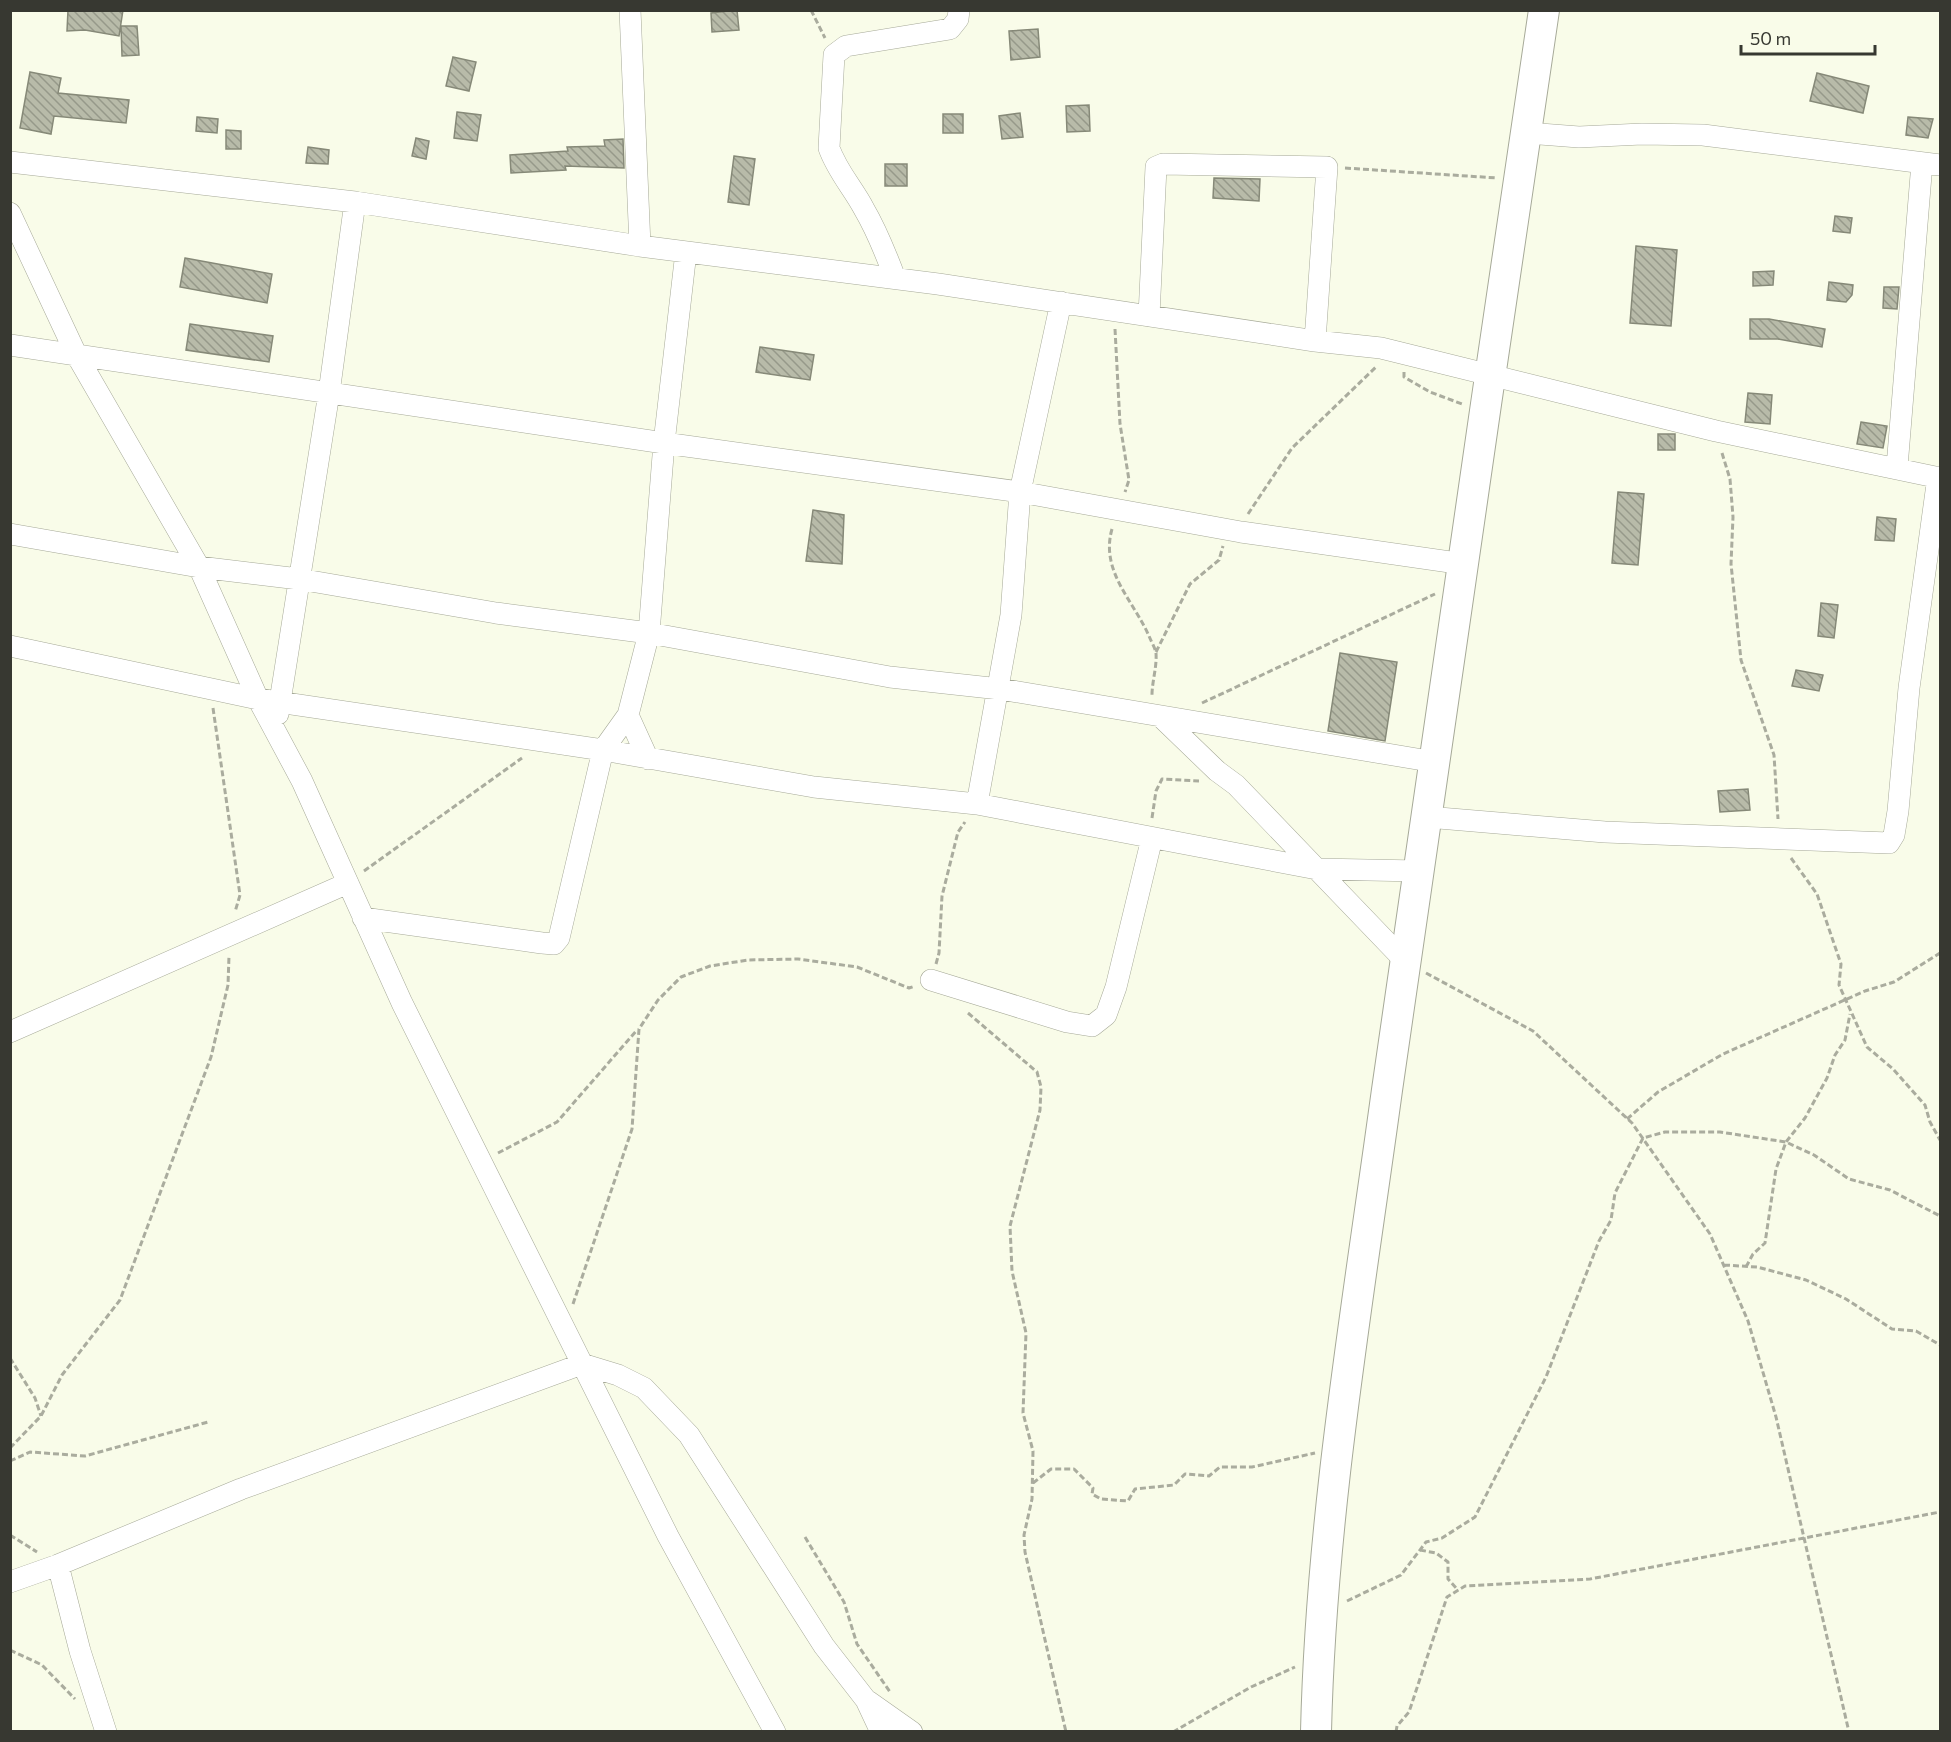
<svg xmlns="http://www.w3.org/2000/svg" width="1951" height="1742" font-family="Commissioner,sans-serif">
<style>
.building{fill:url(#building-back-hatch);stroke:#868978;stroke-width:1.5}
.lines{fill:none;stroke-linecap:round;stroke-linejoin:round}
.minor-casing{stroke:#a6a998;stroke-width:22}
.secondary-casing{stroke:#a6a998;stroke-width:32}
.path{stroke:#aaac9e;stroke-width:3;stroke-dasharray:6 3;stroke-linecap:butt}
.minor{stroke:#fff;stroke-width:21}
.secondary{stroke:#fff;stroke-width:30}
</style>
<defs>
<pattern id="building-back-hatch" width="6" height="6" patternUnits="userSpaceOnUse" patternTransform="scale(1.5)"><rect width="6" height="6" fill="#b8bba9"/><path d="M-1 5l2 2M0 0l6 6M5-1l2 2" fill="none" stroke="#96998a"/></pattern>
</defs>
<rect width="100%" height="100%" fill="#f9fce9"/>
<!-- building -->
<path class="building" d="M68 10H123L119 36 85 30 67 31Z
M737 10 739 30 712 32 711 13Z
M121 26H137L139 55 122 56Z
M1038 29 1040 57 1011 60 1009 31Z
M453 57 476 62 469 91 446 86Z
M30 72 61 78 58 93 129 100 126 123 54 116 51 134 20 128Z
M1817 73 1869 86 1863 113 1810 101Z
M1089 105 1090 131 1067 132 1066 106Z
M457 112 481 115 477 141 454 138Z
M1020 113 1023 137 1002 139 999 116Z
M943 114H963V133H943Z
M197 117 218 119 217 133 196 131Z
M1908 117 1933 119 1928 138 1906 135Z
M226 130 241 131V149H226Z
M416 138 429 141 426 159 412 156Z
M623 139 624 168 565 166 566 170 511 173 510 155 568 151 567 147 605 146 604 140Z
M308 147 329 150 328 164 306 163Z
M734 156 755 159 749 205 728 202Z
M885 164H907V186H885Z
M1214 178 1260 179 1259 201 1213 198Z
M1835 216 1852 218 1850 233 1833 231Z
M1636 246 1677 250 1671 326 1630 323Z
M185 258 272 274 267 303 180 287Z
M1774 271 1773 285 1753 286V272Z
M1829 282 1853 285 1852 295 1846 302 1827 300Z
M1884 287H1899L1897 309 1883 308Z
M1750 319H1769L1825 329 1822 347 1778 339H1750Z
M190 324 273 336 269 362 186 350Z
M760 347 814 355 810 380 756 372Z
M1748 393 1772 395 1770 424 1745 422Z
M1861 422 1887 426 1883 448 1857 444Z
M1658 434H1675V450H1658Z
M1618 492 1644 494 1638 565 1612 563Z
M813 510 844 515 842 564 806 561Z
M1877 517 1896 519 1894 541 1875 540Z
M1821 603 1838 605 1834 638 1818 636Z
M1340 653 1397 662 1385 741 1328 731Z
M1796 670 1823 675 1819 691 1792 686Z
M1748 789 1750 810 1720 812 1718 791Z"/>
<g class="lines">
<defs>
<path id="minor" d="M630 10 640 246
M1527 133 1579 137 1642 134 1703 135 1940 165
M10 162 355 202 640 246 938 284 1315 341 1381 348 1716 431 1940 478
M10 213 76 354 199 567 258 699 302 781 402 1003 668 1536 775 1732
M895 278C886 254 877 231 864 209 853 188 837 171 829 148L834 55 846 46 950 29 958 19 959 10
M1149 316 1156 167 1163 164 1327 167 1315 341
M10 345 664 443 1020 492 1061 302
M1897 467 1922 163
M10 534 199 567 299 579 496 613 649 633 890 677 1000 689 1435 762
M10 646 258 699 603 750 814 787 977 804 1317 869 1419 871
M278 714 329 393 355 202
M628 715 648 759
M1160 716 1217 771 1236 785 1405 961
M977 804 1011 615 1020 492 1241 532 1464 564
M1427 817 1605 832 1889 843 1894 835 1898 811 1909 688 1938 477
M363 918 542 943 554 944 559 938 603 750 628 715 649 633 664 443 686 252
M931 980 1067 1022 1092 1026 1106 1015 1116 987 1152 838
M10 1032 348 883
M10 1582 58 1565
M868 1701 912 1732
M106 1732 80 1651 58 1565 241 1489 582 1364 618 1375 644 1388 689 1435 824 1646 866 1700 881 1732"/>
<path id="secondary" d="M1316 1732C1321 1516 1358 1303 1387 1090 1436 730 1492 370 1544 10"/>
</defs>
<!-- minor casing -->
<use href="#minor" class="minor-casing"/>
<!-- secondary casing -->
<use href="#secondary" class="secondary-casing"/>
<!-- path -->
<path class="path" d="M811 10 825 38
M1345 168 1497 178
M1115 329 1120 424 1129 480 1125 492
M1404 372V377L1430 392 1462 404
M1722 453 1730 479 1733 517 1731 564 1741 660 1774 755 1778 819
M1248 514 1292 448 1376 367
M1112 529C1100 571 1133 600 1149 636 1151 641 1155 648 1156 653 1157 667 1152 682 1152 695
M1156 652 1190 584 1219 560 1223 546
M1202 703 1435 594
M213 708 240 895 235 912
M1152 818 1156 791 1162 779 1199 781
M1791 858 1817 894 1841 964 1839 985 1867 1047 1893 1069 1925 1105 1930 1122 1940 1140
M364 871 522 758
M936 964 939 953 942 896 958 832 965 822
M1426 973 1533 1031 1632 1123 1710 1234 1748 1321 1776 1417 1849 1732
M968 1013 1037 1072 1041 1087 1040 1110 1010 1226 1012 1271 1026 1333 1023 1413 1033 1451 1032 1499 1024 1535 1025 1552 1066 1732
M1627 1119 1658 1092 1723 1054 1865 991 1894 982 1940 953
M498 1153 557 1122 637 1030
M1724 1265 1757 1267 1806 1280 1846 1299 1892 1329 1916 1331 1940 1345
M1746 1267 1753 1254 1765 1243 1776 1169 1786 1142 1805 1118 1827 1078 1835 1055 1845 1040 1850 1014
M573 1304 632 1129 639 1029 658 1000 681 977 710 966 748 960 798 959 857 967 909 988 915 986
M10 1358 35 1398 41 1416
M10 1448 41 1416 62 1375 120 1300 211 1057 228 985 229 956
M10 1461 30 1452 85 1456 208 1422
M1033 1483 1051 1469H1074L1093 1488 1092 1494 1101 1499 1128 1501 1135 1489 1174 1485 1185 1474 1209 1476 1220 1467H1252L1315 1453
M10 1535 37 1552
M805 1537 844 1602 857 1644 890 1692
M1420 1550 1436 1553 1448 1562V1579L1458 1590
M1347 1601 1401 1575 1426 1542 1442 1538 1475 1517 1546 1377 1599 1241 1611 1220 1615 1193 1643 1138 1665 1132H1720L1786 1142 1814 1155 1849 1179 1890 1190 1940 1216
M10 1650 42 1665 75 1699
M1173 1732 1251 1687 1295 1667
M1396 1732 1397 1726 1409 1712 1447 1597 1465 1586 1590 1579 1940 1512"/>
<!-- minor -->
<use href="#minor" class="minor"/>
<!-- secondary -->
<use href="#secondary" class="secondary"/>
</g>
<!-- border -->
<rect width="1951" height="1742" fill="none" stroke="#373831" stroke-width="24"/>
<!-- scale -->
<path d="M1741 45v9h134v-9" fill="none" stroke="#373831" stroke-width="3"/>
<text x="1750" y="45" font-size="18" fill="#373831" stroke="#f9fce9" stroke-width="4.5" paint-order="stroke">50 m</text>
</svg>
